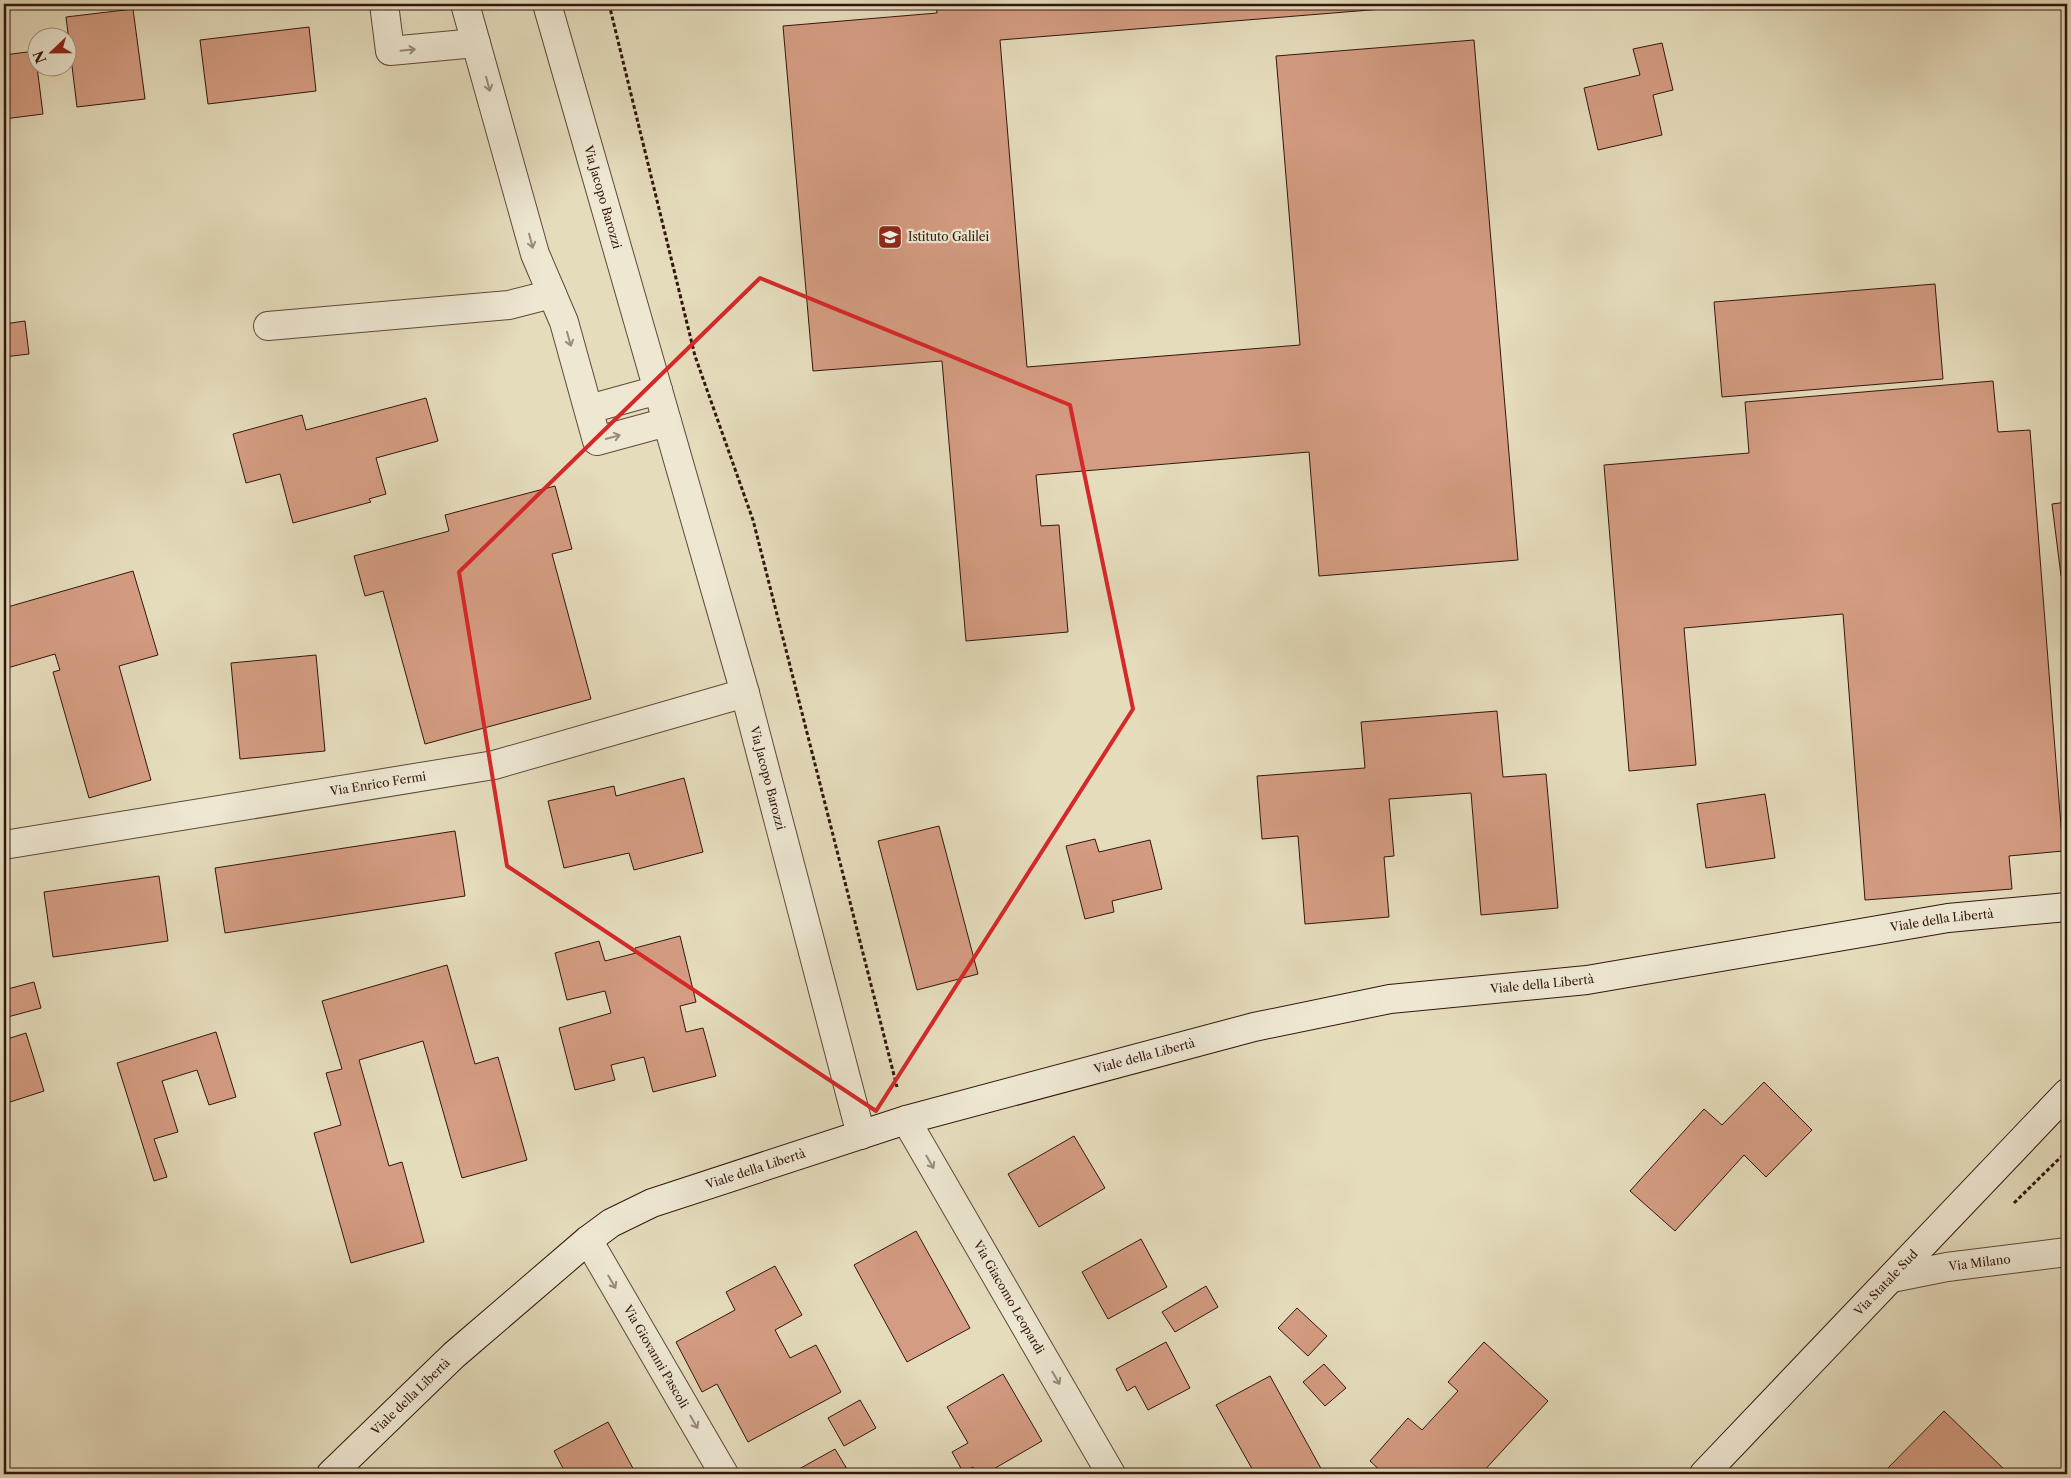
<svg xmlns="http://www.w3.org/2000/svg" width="2071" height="1478" font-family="'Libre Caslon Text',serif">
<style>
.building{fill:#d49c82;stroke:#32160c}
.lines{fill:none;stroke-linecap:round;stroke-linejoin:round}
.street-casing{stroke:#5f4838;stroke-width:30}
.secondary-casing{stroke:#32160c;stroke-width:30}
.path{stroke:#32160c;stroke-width:3;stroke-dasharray:4 2.5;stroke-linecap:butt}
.street{stroke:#eee8d3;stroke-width:28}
.secondary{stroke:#eee8d3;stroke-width:28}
.oneway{stroke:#998a79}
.marked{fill:none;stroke:#d62828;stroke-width:4;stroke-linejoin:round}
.labels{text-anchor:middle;stroke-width:4.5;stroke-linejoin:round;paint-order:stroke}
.street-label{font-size:12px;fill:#32160c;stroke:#eee8d3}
.poi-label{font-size:12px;fill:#32160c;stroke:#eee8d3;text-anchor:start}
</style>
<rect width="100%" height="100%" fill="#e5dcbc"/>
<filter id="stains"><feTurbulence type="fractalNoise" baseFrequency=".004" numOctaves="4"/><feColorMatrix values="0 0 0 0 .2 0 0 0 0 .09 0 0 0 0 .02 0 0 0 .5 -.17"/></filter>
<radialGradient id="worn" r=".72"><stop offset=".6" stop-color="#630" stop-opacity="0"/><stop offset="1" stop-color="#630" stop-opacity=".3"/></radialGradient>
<!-- building -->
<path class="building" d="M936 4H1444L1000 40 1027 367 1300 345 1276 56 1474 40 1518 560 1319 576 1309 452 1036 475 1041 526 1059 525 1068 632 966 641 942 361 813 371 783 26 937 13Z
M133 9 145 99 77 107 66 17Z
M309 27 316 91 208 104 200 40Z
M1662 43 1673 90 1653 95 1662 135 1598 150 1584 88 1640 75 1633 49Z
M35 51 43 114 4 119V55Z
M1935 284 1943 379 1722 397 1714 302Z
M25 321 29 354 4 357V324Z
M1993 381 1998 432 2030 430 2063 851 2009 856 2012 889 1865 900 1843 614 1684 628 1696 765 1629 771 1604 465 1749 453 1745 402Z
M426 398 438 441 376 458 386 494 369 499 371 502 293 523 280 474 246 483 233 434 302 415 306 430Z
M555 486 572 549 552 554 591 699 425 744 383 591 365 596 354 556 449 531 445 515Z
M2067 502V575L2061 576 2052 504Z
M133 571 158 655 119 666 151 780 89 798 53 672 60 670 55 654 4 669V608Z
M316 655 325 751 240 759 231 663Z
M1497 711 1503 777 1546 774 1558 908 1481 915 1471 793 1389 799 1394 856 1384 857 1389 917 1305 924 1298 836 1262 839 1257 776 1365 768 1361 722Z
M684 778 703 852 634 870 629 853 564 868 548 801 614 786 616 796Z
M1765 794 1775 858 1706 868 1697 804Z
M939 826 978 974 917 990 878 841Z
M455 831 465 896 225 933 215 868Z
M1095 839 1099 852 1150 840 1162 889 1112 901 1114 912 1085 919 1066 846Z
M159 876 168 941 53 957 44 892Z
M680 936 696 1002 680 1006 686 1032 703 1028 716 1076 653 1092 644 1057 611 1065 615 1080 575 1090 559 1028 611 1013 605 991 567 1000 555 953 599 941 605 961 636 953 635 948Z
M447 965 475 1064 498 1057 527 1160 462 1178 423 1041 359 1060 389 1166 402 1162 424 1242 351 1263 314 1133 341 1125 326 1073 342 1069 322 1001Z
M34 982 41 1008 4 1018V990Z
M216 1032 236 1097 209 1105 197 1070 162 1081 178 1132 154 1139 167 1177 154 1181 117 1063Z
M26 1033 44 1091 4 1104V1040Z
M1764 1082 1812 1130 1766 1177 1744 1155 1675 1231 1630 1191 1704 1109 1722 1125Z
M1074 1136 1105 1188 1039 1227 1008 1174Z
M916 1231 970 1328 907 1362 854 1265Z
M1141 1239 1167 1287 1108 1319 1082 1272Z
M775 1266 802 1315 775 1330 790 1358 816 1345 841 1392 748 1442 717 1384 702 1392 676 1342 735 1310 726 1292Z
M1206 1286 1218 1307 1175 1332 1162 1312Z
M1297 1308 1327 1336 1308 1356 1278 1328Z
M1166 1342 1190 1388 1148 1410 1135 1386 1127 1391 1116 1369Z
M1484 1342 1548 1401 1481 1474H1384L1370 1461 1408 1418 1422 1430 1458 1391 1448 1382Z
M1324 1364 1346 1388 1325 1406 1303 1382Z
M1003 1374 1042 1441 985 1474H977L973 1467 963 1472 952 1452 968 1443 947 1407Z
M1270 1376 1324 1474H1255L1216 1405Z
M860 1400 876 1428 844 1446 828 1418Z
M1944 1411 2009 1474H1882Z
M608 1422 636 1474H566L554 1451Z
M835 1449 850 1474H790Z"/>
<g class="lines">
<defs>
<g id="street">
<path d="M384 4 390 51 476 43"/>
<path d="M465 4 535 254 564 322 597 441 667 422"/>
<path id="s1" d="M547 4 745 693 861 1135"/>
<path d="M268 326 509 305 552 294"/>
<path d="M589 409 658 390"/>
<path id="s2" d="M4 845 494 765 745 693"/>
<path id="s3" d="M906 1120 1111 1474"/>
<path id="s4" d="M588 1240 724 1474"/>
<path id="s5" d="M1892 1278 1947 1267 2067 1252"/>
</g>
<g id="secondary">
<path id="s6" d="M331 1474 454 1355 588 1240 611 1223 652 1203 906 1120 1254 1027 1390 999 1587 980 1948 918 2067 907"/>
<path id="s7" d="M1704 1474 2067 1093"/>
</g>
</defs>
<!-- street casing -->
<use href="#street" class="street-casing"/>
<!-- secondary casing -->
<use href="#secondary" class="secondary-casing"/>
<!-- path -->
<path class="path" d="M609 4 695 356 753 520 897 1087
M2014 1203 2067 1151"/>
<!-- street -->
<use href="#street" class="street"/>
<!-- secondary -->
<use href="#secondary" class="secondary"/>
</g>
<!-- one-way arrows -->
<defs><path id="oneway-shaft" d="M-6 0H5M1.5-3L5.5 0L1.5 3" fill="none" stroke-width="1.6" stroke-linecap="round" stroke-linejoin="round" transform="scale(1.25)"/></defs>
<g class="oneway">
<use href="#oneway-shaft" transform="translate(408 50) rotate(-6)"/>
<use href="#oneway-shaft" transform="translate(488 84) rotate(75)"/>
<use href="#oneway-shaft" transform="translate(531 241) rotate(75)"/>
<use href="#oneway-shaft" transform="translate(569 339) rotate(74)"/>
<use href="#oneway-shaft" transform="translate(613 437) rotate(-15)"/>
<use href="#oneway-shaft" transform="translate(930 1162) rotate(60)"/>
<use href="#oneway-shaft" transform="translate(612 1282) rotate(60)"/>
<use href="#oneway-shaft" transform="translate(1056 1378) rotate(60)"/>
<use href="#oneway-shaft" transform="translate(694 1422) rotate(60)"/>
</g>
<!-- marked area -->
<path class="marked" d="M760 278 1070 405 1133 709 876 1111 507 866 459 572Z"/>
<!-- icons -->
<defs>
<symbol id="school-square" viewBox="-11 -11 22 22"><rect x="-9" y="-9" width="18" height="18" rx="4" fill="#8f2418" stroke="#eee8d3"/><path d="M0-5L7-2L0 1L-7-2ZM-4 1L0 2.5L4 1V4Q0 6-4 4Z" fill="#fff"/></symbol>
</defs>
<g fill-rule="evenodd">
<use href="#school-square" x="876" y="223" width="28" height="28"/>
</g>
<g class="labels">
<!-- street labels -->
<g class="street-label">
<text dy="4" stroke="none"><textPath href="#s1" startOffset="201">Via Jacopo Barozzi</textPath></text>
<text dy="4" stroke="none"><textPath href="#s1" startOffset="805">Via Jacopo Barozzi</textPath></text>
<text dy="4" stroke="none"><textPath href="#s2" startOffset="379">Via Enrico Fermi</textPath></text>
<text dy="4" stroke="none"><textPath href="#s6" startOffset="1746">Viale della Libertà</textPath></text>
<text dy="4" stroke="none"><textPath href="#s6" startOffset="1341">Viale della Libertà</textPath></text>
<text dy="4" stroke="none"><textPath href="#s6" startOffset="936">Viale della Libertà</textPath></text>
<text dy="4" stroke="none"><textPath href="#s6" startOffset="531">Viale della Libertà</textPath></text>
<text dy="4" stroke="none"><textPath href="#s5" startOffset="89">Via Milano</textPath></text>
<text dy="4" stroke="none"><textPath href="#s7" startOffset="264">Via Statale Sud</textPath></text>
<text dy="4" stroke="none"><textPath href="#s3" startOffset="205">Via Giacomo Leopardi</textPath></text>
<text dy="4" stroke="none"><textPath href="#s4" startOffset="135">Via Giovanni Pascoli</textPath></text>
<text dy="4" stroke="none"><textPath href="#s6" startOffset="111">Viale della Libertà</textPath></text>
</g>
<!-- poi labels -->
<g class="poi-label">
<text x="908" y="241">Istituto Galilei</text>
</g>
</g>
<!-- margin -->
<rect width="2071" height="1478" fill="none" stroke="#e5dcbc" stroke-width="20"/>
<rect x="5" y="5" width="2061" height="1468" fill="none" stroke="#32160c" stroke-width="2.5"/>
<rect x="10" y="10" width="2051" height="1458" fill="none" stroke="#32160c"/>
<!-- north arrow -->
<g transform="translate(52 52) rotate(248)"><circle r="24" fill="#eee8d3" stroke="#a39483"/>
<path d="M0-4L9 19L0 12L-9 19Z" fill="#8f2418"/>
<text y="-8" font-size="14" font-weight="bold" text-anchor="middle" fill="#32160c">N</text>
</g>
<rect width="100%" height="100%" filter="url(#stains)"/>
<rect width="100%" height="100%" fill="url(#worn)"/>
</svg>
